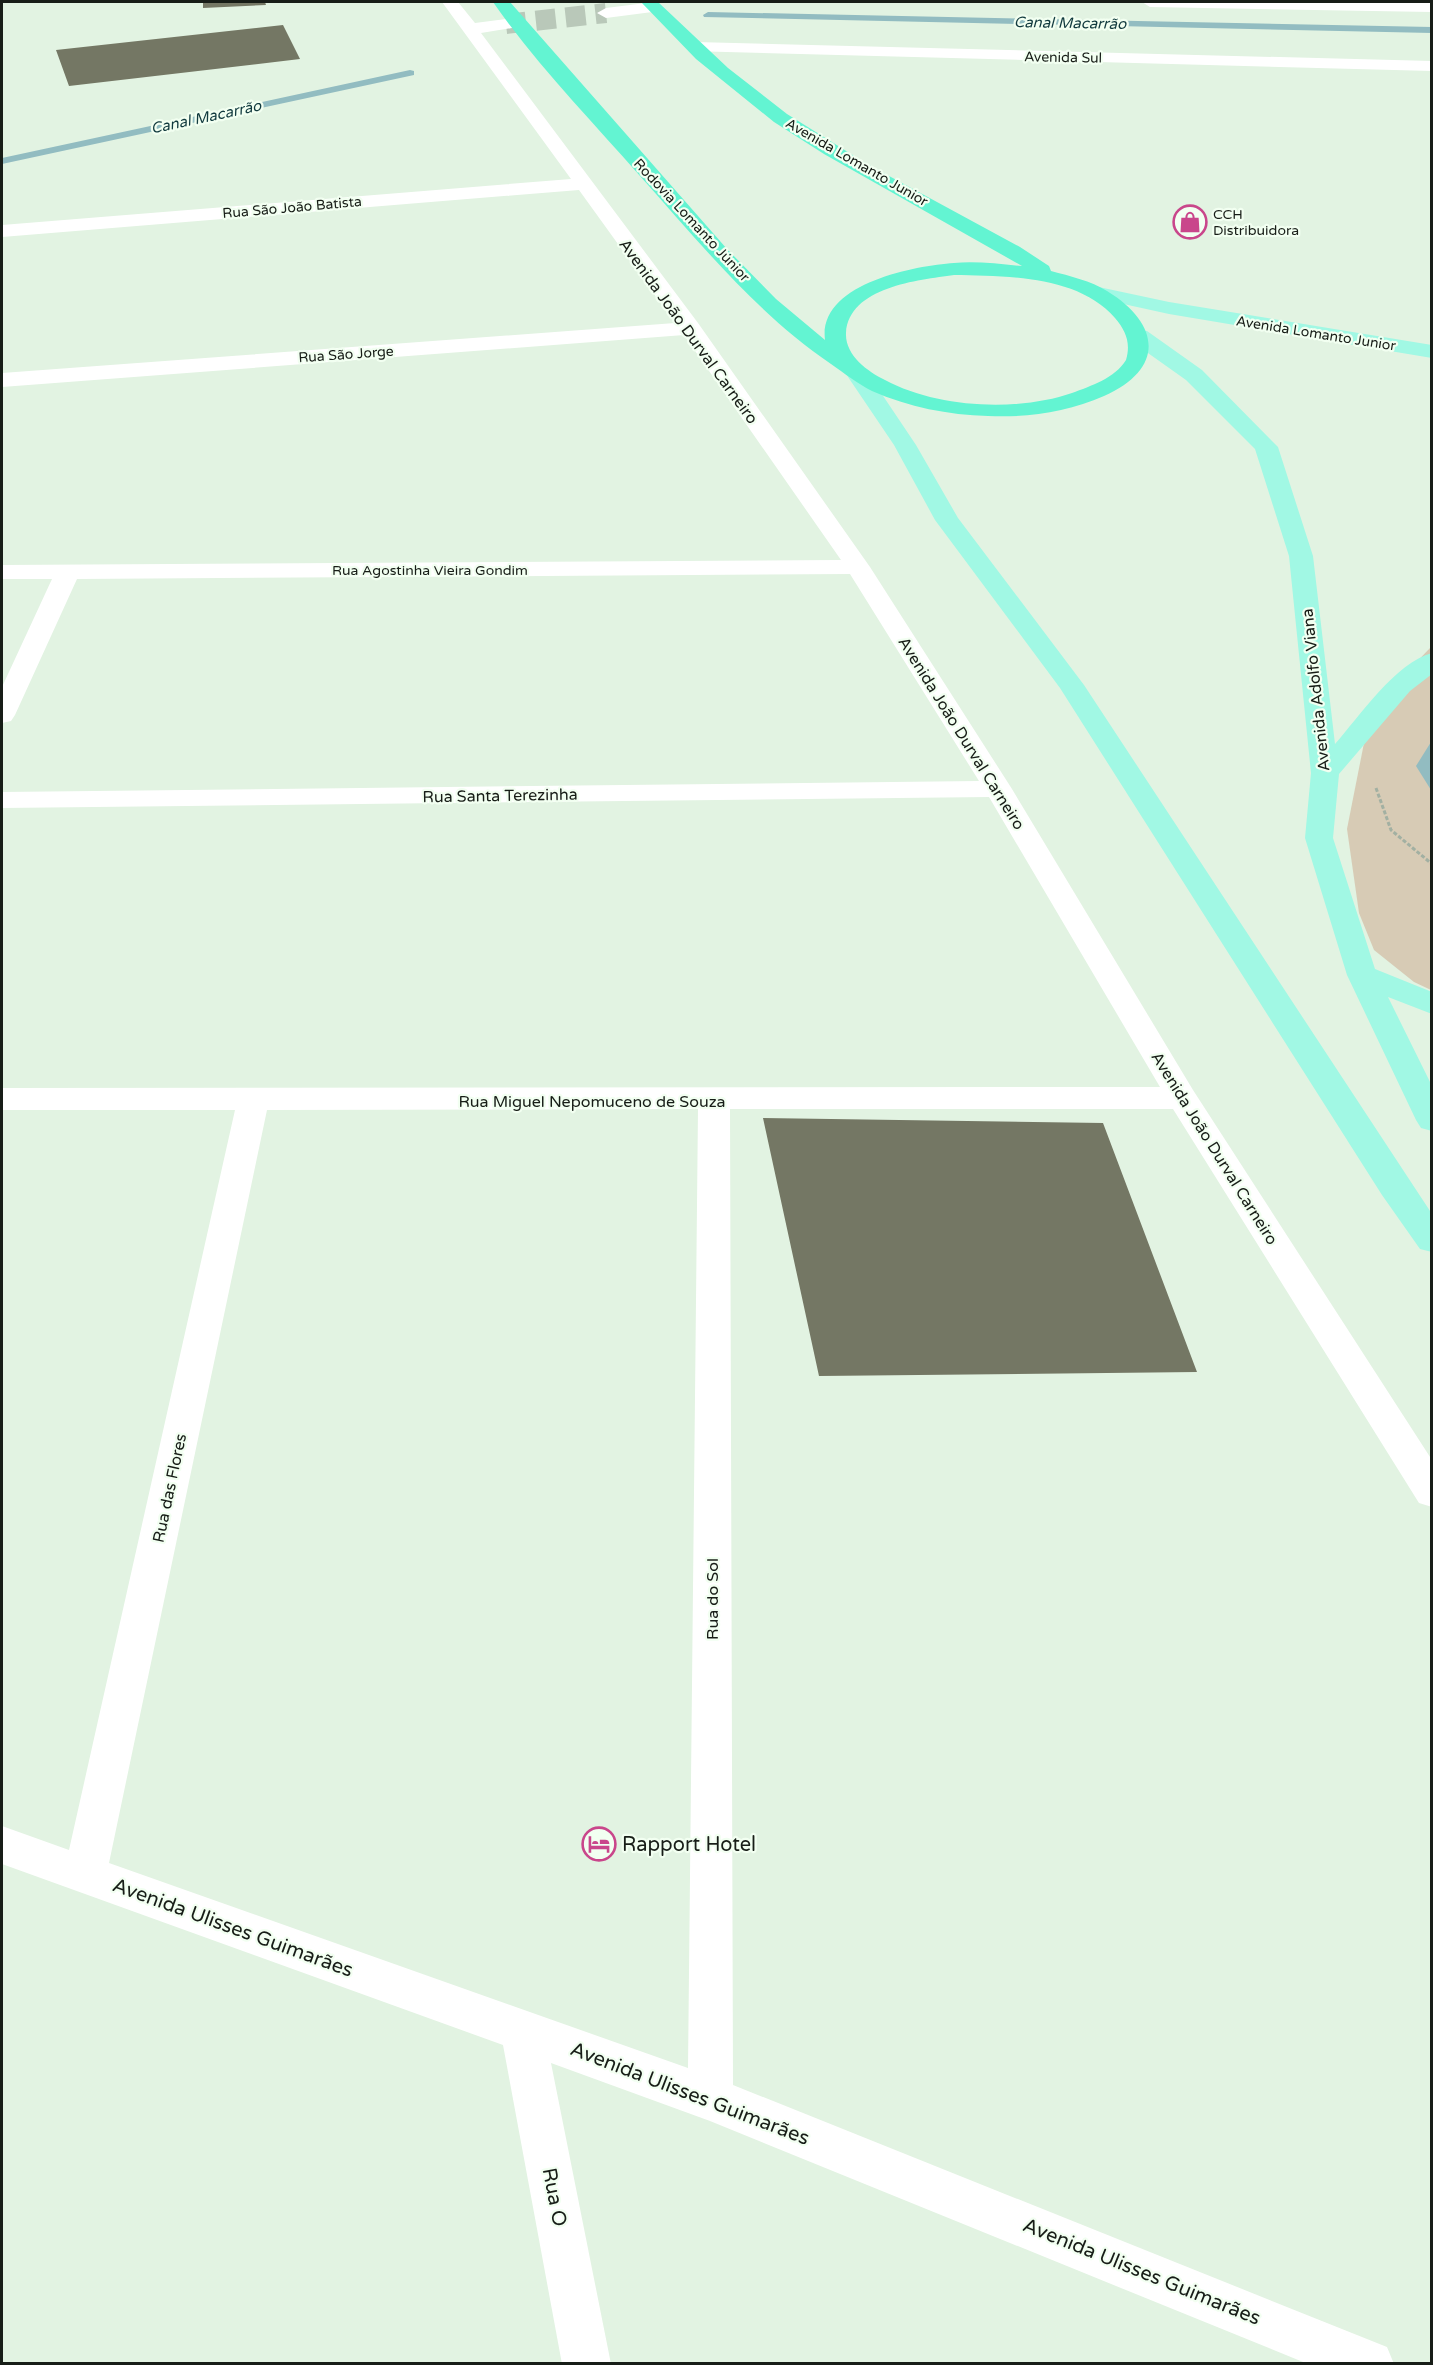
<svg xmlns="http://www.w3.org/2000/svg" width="1433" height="2365" font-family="'Varela Round',sans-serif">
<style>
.green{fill:#d7cbb5}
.water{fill:#92bcc1}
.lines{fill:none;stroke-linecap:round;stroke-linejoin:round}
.stream{fill:#92bcc1;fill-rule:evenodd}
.building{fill:#747764}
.minor-tunnel{stroke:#b9c8b9;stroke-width:20;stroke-dasharray:20 10;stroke-linecap:butt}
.path{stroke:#a2b0a2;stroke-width:3;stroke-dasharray:4 2;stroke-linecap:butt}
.minor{fill:#fff;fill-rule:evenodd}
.major{fill:#a1f8e4;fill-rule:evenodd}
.highway{fill:#63f4d2;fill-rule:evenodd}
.labels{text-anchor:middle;stroke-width:4.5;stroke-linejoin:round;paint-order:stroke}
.far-street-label{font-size:14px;fill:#171d17;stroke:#f2fff1}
.far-poi-label{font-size:14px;fill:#171d17;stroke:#f2fff1;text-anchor:start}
.far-water-label{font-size:15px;font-style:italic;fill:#113a3e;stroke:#f2fff1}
.street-label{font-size:16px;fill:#171d17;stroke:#f2fff1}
.near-poi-label{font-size:20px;fill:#171d17;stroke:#f2fff1;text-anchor:start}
.near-street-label{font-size:20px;fill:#171d17;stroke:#f2fff1}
</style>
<rect width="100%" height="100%" fill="#e2f3e2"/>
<!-- green -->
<path class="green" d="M1431 647V990L1414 982 1374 950 1359 913 1347 829 1364 743 1404 675Z"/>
<!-- water -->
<path class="water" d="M1431 742V790L1416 766Z"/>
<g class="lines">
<!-- stream -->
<path class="stream" d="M708 12 1432 27V33L704 17 703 15Z
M410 70 414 71V75L2 164V158Z"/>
</g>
<!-- building -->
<path class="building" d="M203 2H265L266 5 203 8Z
M283 25 300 59 69 86 56 50Z
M763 1118 1103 1123 1197 1372 819 1376Z"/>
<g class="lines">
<!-- minor-tunnel -->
<path class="minor-tunnel" d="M506 24 606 13"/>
<!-- path -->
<path class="path" d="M1376 788 1391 830 1432 864"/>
<!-- minor -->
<path class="minor" d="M442 2H458L475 23 506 19 515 24 512 28 481 33 698 323 870 567 1012 789 1193 1090 1432 1460V1507L1419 1503 1173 1109H730L733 2085 1387 2347 1394 2364H1308L710 2121 551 2063 611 2364H562L503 2045 2 1864V1826L69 1850 235 1110H2V1088L1160 1087 989 797 2 808V792L979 781 850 574 77 579 15 715 11 721 2 723V687L52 579H2V565L841 560 684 335 2 387V373L675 323 579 190 2 237V225L571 179ZM698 1109 688 2068 109 1863 267 1110Z
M654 2 663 7 660 11 606 18 597 13 606 8Z
M1142 2H1432V12L1150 7Z
M695 42 1432 61V71L689 51 686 47 689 43Z"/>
<!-- major -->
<path class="major" d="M1094 286 1169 302 1432 345V358L1169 314 1087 296 1084 292 1087 288Z
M1139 330 1147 331 1202 370 1278 447 1313 556 1335 744C1359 717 1396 662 1432 653V674L1410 691 1339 774 1333 838 1375 969 1432 992V1014L1388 997 1432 1086V1131L1421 1128 1416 1120 1347 975 1305 838 1311 773 1289 556 1255 449 1186 380 1131 341 1128 336 1131 331Z
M855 364 863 366 916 445 958 518 1084 685 1432 1214V1252L1420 1249 1382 1195 1060 688 935 520 894 445 844 371 847 366Z"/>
<!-- highway -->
<path class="highway" d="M493 2H510L727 249 776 299 825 340C818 284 913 266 954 263 976 261 1000 264 1022 266L824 154 774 122 696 59 641 2H658L728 68 787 114 867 164 1020 247 1049 266 1051 271C1070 276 1091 281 1107 291 1161 324 1165 369 1104 396 1068 412 1027 418 988 416 948 415 909 407 872 391 858 384 844 373 831 364 756 313 700 243 640 176 591 120 536 64 493 2ZM954 275C1005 276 1078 275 1115 318 1126 331 1131 343 1126 360 1115 378 1091 386 1072 393 1017 412 937 408 885 380 867 371 845 355 846 333 849 287 918 280 954 275Z"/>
</g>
<!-- icons -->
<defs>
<symbol id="shop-ring" viewBox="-11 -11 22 22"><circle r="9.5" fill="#f2fff1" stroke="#c9468b" stroke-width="1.5"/><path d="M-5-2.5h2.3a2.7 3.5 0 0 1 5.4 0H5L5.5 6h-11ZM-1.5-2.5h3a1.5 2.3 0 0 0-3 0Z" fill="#c9468b"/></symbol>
<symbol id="hotel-ring" viewBox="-11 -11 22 22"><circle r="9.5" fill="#f2fff1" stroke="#c9468b" stroke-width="1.5"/><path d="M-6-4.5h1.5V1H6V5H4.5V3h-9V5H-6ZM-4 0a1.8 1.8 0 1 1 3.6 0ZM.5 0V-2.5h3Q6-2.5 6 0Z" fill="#c9468b"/></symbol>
</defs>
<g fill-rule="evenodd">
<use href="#shop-ring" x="1171" y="203" width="38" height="38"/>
<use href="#hotel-ring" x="580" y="1825" width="38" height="38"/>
</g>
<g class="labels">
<!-- far-street labels -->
<g class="far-street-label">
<text transform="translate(1063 57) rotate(1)" y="5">Avenida Sul</text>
<text transform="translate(857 162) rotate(30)" y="5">Avenida Lomanto Junior</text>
<text transform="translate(292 207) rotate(-5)" y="5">Rua São João Batista</text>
<text transform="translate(692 220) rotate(47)" y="5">Rodovia Lomanto Júnior</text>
<text transform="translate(1316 333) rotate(9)" y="5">Avenida Lomanto Junior</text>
<text transform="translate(346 354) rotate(-4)" y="5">Rua São Jorge</text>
<text x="430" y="575">Rua Agostinha Vieira Gondim</text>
</g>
<!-- far-poi labels -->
<g class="far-poi-label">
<text x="1213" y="219">CCH<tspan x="1213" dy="16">Distribuidora</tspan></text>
</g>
<!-- far-water labels -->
<g class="far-water-label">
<text transform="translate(1070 23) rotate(1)" y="5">Canal Macarrão</text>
<text transform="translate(206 117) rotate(-12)" y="5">Canal Macarrão</text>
</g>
<!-- street labels -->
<g class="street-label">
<text transform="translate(689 331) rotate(54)" y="6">Avenida João Durval Carneiro</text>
<text transform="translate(1315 690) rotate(-96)" y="6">Avenida Adolfo Viana</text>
<text transform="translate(962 733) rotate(58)" y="6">Avenida João Durval Carneiro</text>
<text transform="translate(500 795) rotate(-1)" y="6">Rua Santa Terezinha</text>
<text x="592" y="1107">Rua Miguel Nepomuceno de Souza</text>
<text transform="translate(1215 1148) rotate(58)" y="6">Avenida João Durval Carneiro</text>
<text transform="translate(169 1488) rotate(-78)" y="6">Rua das Flores</text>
<text transform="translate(712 1599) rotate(-90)" y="6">Rua do Sol</text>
</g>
<!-- near-poi labels -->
<g class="near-poi-label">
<text x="622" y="1851">Rapport Hotel</text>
</g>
<!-- near-street labels -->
<g class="near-street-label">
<text transform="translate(233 1927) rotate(20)" y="7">Avenida Ulisses Guimarães</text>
<text transform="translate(690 2093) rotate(21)" y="7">Avenida Ulisses Guimarães</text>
<text transform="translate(555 2197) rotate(79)" y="7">Rua O</text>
<text transform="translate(1142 2271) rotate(22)" y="7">Avenida Ulisses Guimarães</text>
</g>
</g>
<!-- border -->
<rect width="1433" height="2365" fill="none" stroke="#171d17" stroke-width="6"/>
</svg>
